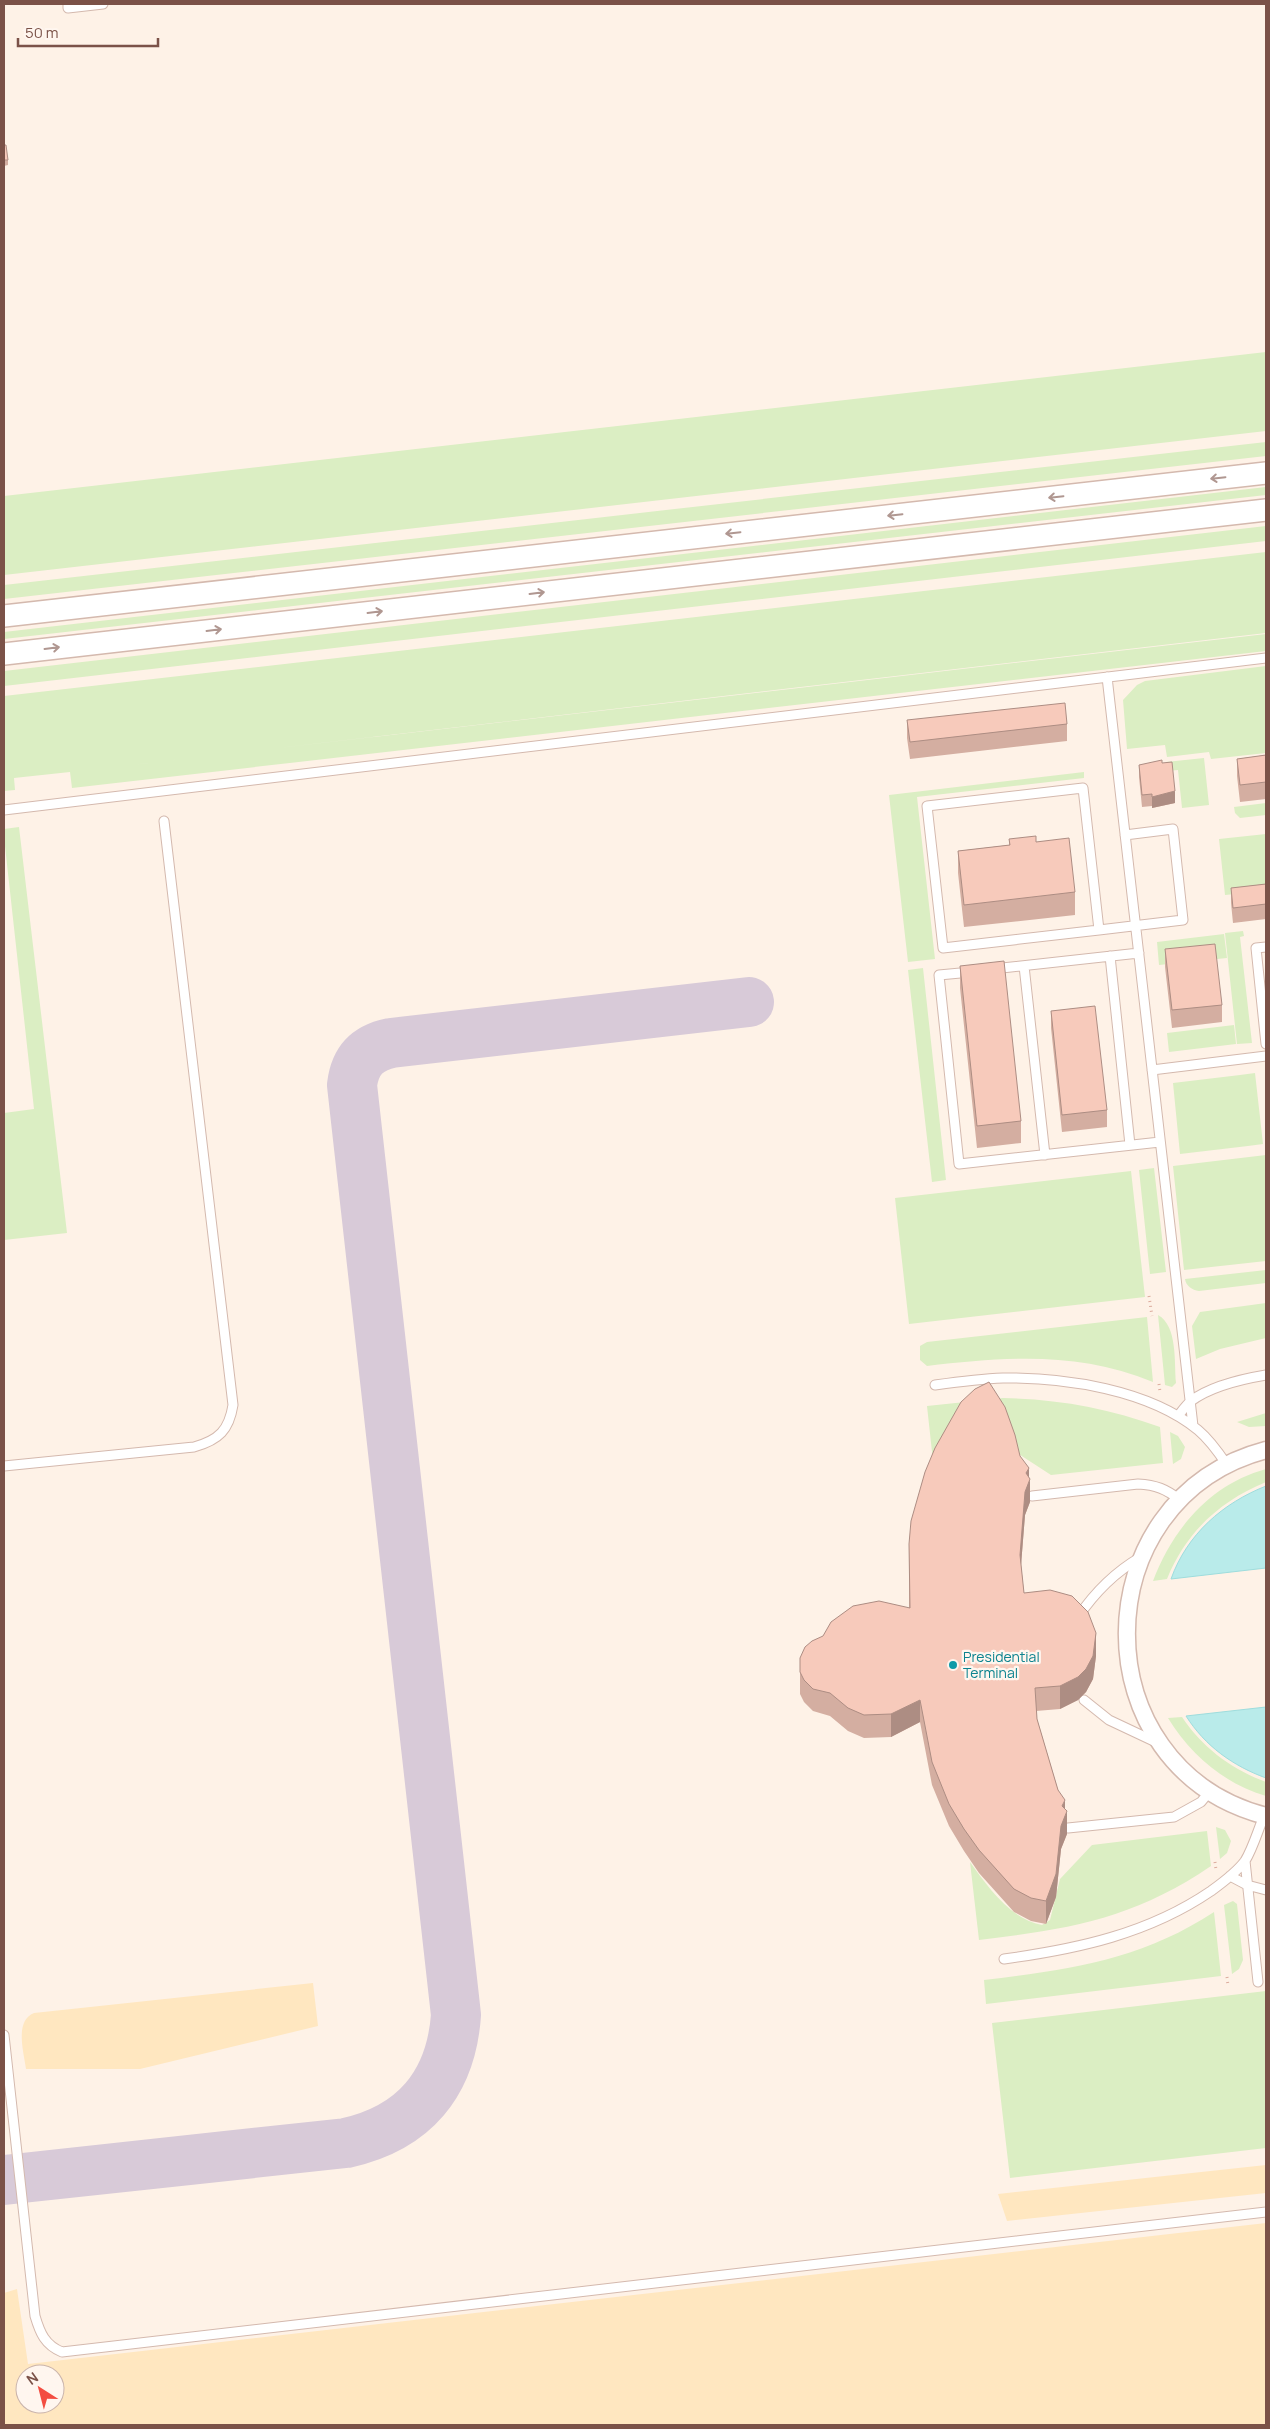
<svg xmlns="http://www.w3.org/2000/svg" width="1270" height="2429" font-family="Manrope,sans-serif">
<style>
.green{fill:#dbeec3}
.sand{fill:#ffe7c0;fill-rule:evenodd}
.water{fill:#b9ebea;stroke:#9edddd}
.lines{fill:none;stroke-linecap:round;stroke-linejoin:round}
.taxiway{stroke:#d8cad8;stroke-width:50}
.service-casing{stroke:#d4b9ae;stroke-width:11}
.minor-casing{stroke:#d4b9ae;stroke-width:19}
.tertiary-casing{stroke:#d4b9ae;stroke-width:24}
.path{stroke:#dcac9e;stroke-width:3;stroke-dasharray:1 4;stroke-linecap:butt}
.service{stroke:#fff;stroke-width:9}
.minor{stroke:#fff;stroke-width:16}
.tertiary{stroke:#fff;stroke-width:21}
.wall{fill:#d4aea1}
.shaded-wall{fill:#ad8d83}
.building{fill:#f7cabb;stroke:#ad8d83}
.oneway{stroke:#b09791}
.culture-dot{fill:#0f9aa8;stroke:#fff6ef;stroke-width:2}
.labels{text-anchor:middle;stroke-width:4.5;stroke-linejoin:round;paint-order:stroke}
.culture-label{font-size:14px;fill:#0d838f;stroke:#fff6ef;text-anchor:start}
</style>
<rect width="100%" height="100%" fill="#fef2e7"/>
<!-- green -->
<path class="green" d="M1266 352V431L4 575V496Z
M1266 442V456L4 599V585Z
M1266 487V495L4 639V632Z
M1266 526V541L4 686V671Z
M1266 552V633L105 768 1266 634V651L72 788 70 772 14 778 15 790 4 791V696Z
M1266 666V753L1211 759 1209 752 1167 757 1165 745 1127 749 1123 700 1137 685 1145 681Z
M1204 758 1209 805 1182 808 1178 770 1167 771 1166 762Z
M1084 772V778L917 797 935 959 908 962 889 795Z
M1266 803V815L1240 818 1235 813 1234 807Z
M19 827 67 1233 4 1240V1113L34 1109 4 837V829Z
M1266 834V891L1225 895 1219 839Z
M1243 931 1244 936 1240 937 1252 1043 1237 1044 1225 933Z
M1224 934 1227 958 1159 965 1157 942Z
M923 968 946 1180 932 1182 908 970Z
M1234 1025 1236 1044 1169 1052 1167 1033Z
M1255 1073 1263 1144 1248 1146 1240 1075Z
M1240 1075 1248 1146 1180 1154 1173 1083Z
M1266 1155V1261L1184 1270 1173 1166Z
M1154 1168 1166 1272 1150 1274 1139 1170Z
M1131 1171 1145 1297 909 1324 895 1198Z
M1266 1270V1283L1199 1291C1192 1290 1186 1286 1185 1279Z
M1266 1303V1338L1220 1349 1196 1359 1192 1326 1200 1312Z
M1158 1315C1178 1326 1174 1363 1176 1383L1172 1387 1165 1385Z
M1147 1317 1153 1382C1078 1351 1006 1357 927 1366L920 1360V1346L927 1342Z
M1003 1398C1058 1399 1108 1408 1160 1427L1163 1463 1051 1475 1014 1451 934 1470 927 1406Z
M1266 1413V1426L1249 1427 1237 1422Z
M1170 1432 1178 1436 1185 1447 1181 1459 1173 1464Z
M1266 1469V1482C1220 1501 1186 1532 1167 1579L1153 1581C1173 1528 1211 1484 1266 1469Z
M1182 1717C1203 1748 1231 1769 1266 1782V1796C1223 1783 1191 1755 1168 1718Z
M1216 1827 1225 1830 1231 1841 1227 1853 1220 1859Z
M1207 1831 1211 1866C1133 1919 1070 1929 979 1940L970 1862C988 1887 1010 1919 1042 1925L1050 1920 1060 1879 1092 1845Z
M1233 1901 1237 1904 1243 1960 1239 1969 1232 1974 1224 1905Z
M1214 1912 1221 1976 986 2004 984 1980C1068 1970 1141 1960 1214 1912Z
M1266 1991V2148L1010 2178 992 2023Z"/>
<!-- sand -->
<path class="sand" d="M313 1983 318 2026 140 2069H26C24 2053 14 2021 34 2013Z
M1266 2165V2193L1007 2221 998 2194Z
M1266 2223V2425H4V2293L17 2289 28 2364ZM25 2374H55V2404H25Z"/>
<!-- water -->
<path class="water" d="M1266 1486V1568L1171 1579C1187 1534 1223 1503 1266 1486Z
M1266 1707V1778C1233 1766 1205 1746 1186 1716Z"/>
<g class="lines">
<!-- taxiway -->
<path class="taxiway" d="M4 2180 346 2143C414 2128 451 2084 456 2015L352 1085C355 1061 367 1048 391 1043L749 1002"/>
<defs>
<path id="service" d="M68 4V8L103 4
M1107 677 1193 1426
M1083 788 1099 930 943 948 927 806Z
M4 810 1266 658
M1099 930 1183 920 1173 829 1125 835
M1266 947 1256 948 1266 1044
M1110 956 1130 1145
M1024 966 1045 1155
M993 969 1139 953
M971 972 939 975 959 1164 1160 1142
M1152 1070 1266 1056
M935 1385C957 1382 980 1379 1003 1378 1065 1377 1149 1390 1198 1430 1210 1440 1219 1453 1227 1465
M1178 1416C1182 1411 1186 1405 1191 1401 1211 1386 1242 1379 1266 1375
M4 1466 194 1447C219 1440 229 1430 233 1405L164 821
M1032 1496 1138 1484C1156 1485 1166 1489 1180 1500
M1078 1617C1095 1592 1115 1572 1141 1557
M1084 1700 1109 1720 1160 1744
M1068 1828 1174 1817 1201 1802 1210 1791
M1245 1861 1258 1982
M1230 1876 1247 1885 1266 1890
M1004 1959C1077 1949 1148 1934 1211 1891 1222 1883 1236 1873 1245 1861 1253 1848 1258 1830 1264 1816
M4 2035 35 2316C40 2333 45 2345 62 2352L1266 2212"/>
<path id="minor" d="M1266 1450C1081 1499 1080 1768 1266 1816"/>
<path id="tertiary" d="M4 616 1266 473
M4 654 1266 510"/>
</defs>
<!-- service casing -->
<use href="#service" class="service-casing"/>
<!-- minor casing -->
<use href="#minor" class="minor-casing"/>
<!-- tertiary casing -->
<use href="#tertiary" class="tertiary-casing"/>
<!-- path -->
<path class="path" d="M1149 1296 1152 1316
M1159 1384 1160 1392
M1215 1862 1216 1870
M1227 1977 1228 1986"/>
<!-- service -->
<use href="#service" class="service"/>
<!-- minor -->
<use href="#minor" class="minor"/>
<!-- tertiary -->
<use href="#tertiary" class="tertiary"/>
</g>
<!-- wall -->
<path class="wall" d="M4 145 8 160V165L4 166Z
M907 720 1067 724V741L910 759 907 738Z
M1266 755V799L1240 802 1237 776V759Z
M1162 763 1175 803 1152 808V806L1142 807 1139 777V765Z
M1009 839 1036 842 1075 892V915L964 927 958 873V851L1009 845Z
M1266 884V919L1233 923 1231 903V888Z
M1165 949 1222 1005V1022L1172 1028 1165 967Z
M960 966 1021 1121V1143L977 1148 960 988Z
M1051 1011 1107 1110V1127L1062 1132 1051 1028Z
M1020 1456 1029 1478 1030 1502 1025 1515 1021 1565 1024 1593 1096 1656 1093 1679 1086 1692 1078 1700 1060 1709 1036 1711 1037 1719 1058 1790 1065 1809 1067 1834 1061 1849 1056 1897 1046 1924 1031 1921 1014 1912 979 1873 964 1851 949 1826 932 1785 920 1722 891 1737 864 1738 848 1731 830 1716 813 1711 804 1702 800 1694V1658L909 1608V1544Z"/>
<!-- shaded-wall -->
<path class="shaded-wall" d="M1175 791V803L1152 808V797Z
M1029 1468V1482L1030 1479V1502L1025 1515 1020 1578V1555L1026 1473Z
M1096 1633V1656L1093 1679 1086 1692 1078 1700 1060 1709V1686Z
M920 1700V1722L891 1737V1714Z
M1065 1800V1816L1067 1811V1834L1061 1849 1056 1897 1046 1924V1901L1062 1806Z"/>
<!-- building -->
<path class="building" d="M4 145H6L8 160H4Z
M1065 703 1067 724 910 742 907 720Z
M1266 755V782L1240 785 1237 759Z
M1162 760V763L1172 762 1175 791 1152 797V794L1142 795 1139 765Z
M1036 836V842L1069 838 1075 892 964 905 958 851 1010 845 1009 839Z
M1266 884V904L1233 908 1231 888Z
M1215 944 1222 1005 1172 1010 1165 949Z
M1004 961 1021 1121 977 1126 960 966Z
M1095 1006 1107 1110 1062 1115 1051 1011Z
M989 1382 1005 1407 1015 1435 1020 1456 1029 1468 1026 1473 1030 1479 1025 1492 1020 1555 1024 1593 1050 1590 1072 1596 1088 1612 1096 1633 1093 1656 1086 1669 1078 1677 1060 1686 1035 1688 1037 1719 1058 1790 1065 1800 1062 1806 1067 1811 1061 1826 1056 1874 1046 1901 1031 1898 1014 1889 979 1850 964 1829 949 1804 932 1762 920 1700 891 1714 864 1715 848 1708 830 1693 813 1689 804 1680 800 1672V1658L805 1647 812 1641 823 1636 831 1622 853 1606 879 1601 910 1608 909 1544 911 1521 925 1472 935 1448 961 1402 975 1389Z"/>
<!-- one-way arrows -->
<defs><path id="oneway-shaft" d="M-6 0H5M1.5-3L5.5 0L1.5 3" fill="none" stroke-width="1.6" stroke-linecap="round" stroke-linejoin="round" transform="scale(1.25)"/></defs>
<g class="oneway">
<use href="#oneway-shaft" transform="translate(1218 478) rotate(174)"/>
<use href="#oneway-shaft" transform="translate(1056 497) rotate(174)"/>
<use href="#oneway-shaft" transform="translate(895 515) rotate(174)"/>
<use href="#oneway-shaft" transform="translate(733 533) rotate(174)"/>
<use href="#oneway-shaft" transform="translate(537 593) rotate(-7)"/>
<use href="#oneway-shaft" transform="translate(375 612) rotate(-7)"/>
<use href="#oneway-shaft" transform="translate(214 630) rotate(-7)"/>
<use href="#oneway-shaft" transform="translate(52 648) rotate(-7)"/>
</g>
<!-- markers -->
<circle class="culture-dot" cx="953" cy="1665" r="5"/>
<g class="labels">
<!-- culture labels -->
<g class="culture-label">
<text x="963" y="1662">Presidential<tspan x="963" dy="16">Terminal</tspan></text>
</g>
</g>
<!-- border -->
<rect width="1270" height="2429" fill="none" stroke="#7b5248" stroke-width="10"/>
<!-- north arrow -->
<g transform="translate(40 2389) rotate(324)"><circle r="24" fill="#fff6ef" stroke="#cab4ac"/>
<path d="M0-4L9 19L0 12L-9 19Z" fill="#f34d41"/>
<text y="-8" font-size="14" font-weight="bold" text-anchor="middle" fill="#7b5248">N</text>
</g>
<!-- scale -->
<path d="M18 38v8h140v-8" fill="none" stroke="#7b5248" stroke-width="2.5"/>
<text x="25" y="38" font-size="15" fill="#7b5248" stroke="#fff6ef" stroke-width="4" paint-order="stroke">50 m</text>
</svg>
